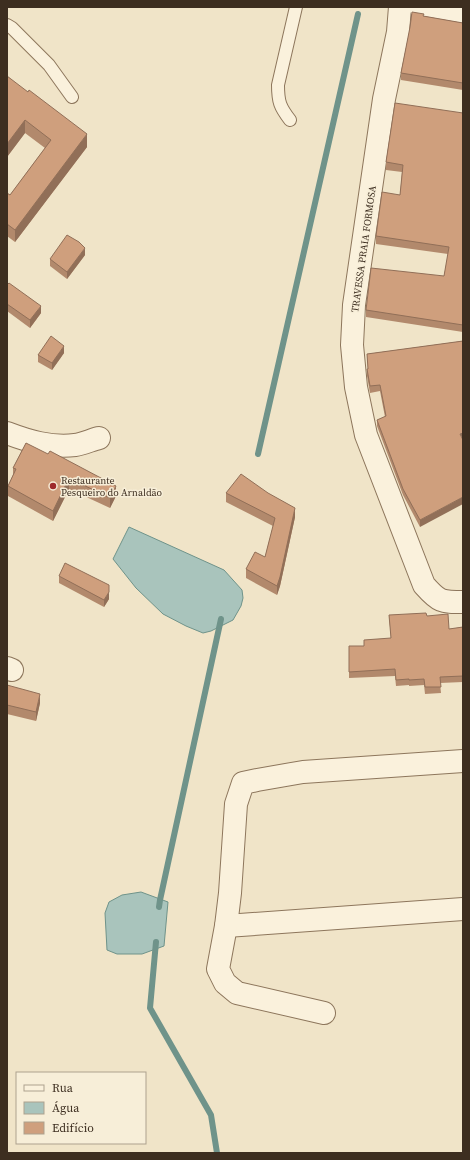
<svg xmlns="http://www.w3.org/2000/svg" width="470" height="1160" viewBox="0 0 470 1160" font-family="'Source Serif 4',serif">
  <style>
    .water { fill: #a9c4bc; stroke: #6f938a }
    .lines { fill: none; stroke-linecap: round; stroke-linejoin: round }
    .stream { stroke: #6f938a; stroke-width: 6 }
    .service-casing { stroke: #8d765c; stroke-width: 14 }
    .minor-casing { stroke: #8d765c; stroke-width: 24 }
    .service { stroke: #faf1dc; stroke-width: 12 }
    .minor { stroke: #faf1dc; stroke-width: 22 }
    .wall { fill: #b2896c }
    .shaded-wall { fill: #916f58 }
    .building { fill: #cf9f7d; stroke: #916f58 }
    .poi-dot { fill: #9e2a2b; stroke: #f7eed8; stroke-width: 1.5 }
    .labels { text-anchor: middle; stroke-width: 3; stroke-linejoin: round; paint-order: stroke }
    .street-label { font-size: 10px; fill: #3d2e20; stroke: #f7eed8 }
    .poi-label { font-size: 10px; fill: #3d2e20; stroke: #f7eed8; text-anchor: start }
  </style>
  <rect width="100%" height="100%" fill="#f0e4c8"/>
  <g class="water">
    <polygon points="129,527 224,570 242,590 243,598 241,606 233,620 211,631 203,633 186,626 163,614 136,588 113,559"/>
    <polygon points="141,892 168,902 164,946 142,954 117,954 107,950 105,913 109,902 122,895"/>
  </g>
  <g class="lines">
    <g class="stream">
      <polyline points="258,454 358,14"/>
      <polyline points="159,907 160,900 221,619"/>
      <polyline points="156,942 150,1008 211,1115 217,1153"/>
    </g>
    <defs>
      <g id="service">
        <polyline points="7,25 12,28 49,65 72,97"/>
        <path d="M290,120C280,107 278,102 278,85L296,7"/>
      </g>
      <g id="minor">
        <path d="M400,7L398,32L384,99L354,305L352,345L356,387L366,435L424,585C439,602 441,602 463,602"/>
        <polyline points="420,7 463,13"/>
        <path d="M7,433C28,441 51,448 75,445C83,444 91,440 99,438"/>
        <polyline points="7,668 12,670"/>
        <polyline points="226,926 463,909"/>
        <polyline points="324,1013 237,993 225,983 218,969 226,926 230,893 236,804 243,783 257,780 303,772 463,761"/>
      </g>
    </defs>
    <use href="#service" class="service-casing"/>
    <use href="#minor" class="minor-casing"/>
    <use href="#service" class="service"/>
    <use href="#minor" class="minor"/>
  </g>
  <g class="wall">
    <polygon points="424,16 463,23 463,90 401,80 401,73"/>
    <polygon points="7,76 87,147 15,242 7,236 7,193 10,195 45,148 25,133 7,157"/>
    <polygon points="463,113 463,332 366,317 366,310 444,276 448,254 376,244 376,236 400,195 402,172 386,170 386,162"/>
    <polygon points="85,255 67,279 50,266 50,259"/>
    <polygon points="7,285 41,313 30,328 7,311"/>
    <polygon points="463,341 420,527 403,495 377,426 377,420 385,417 380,391 370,393 367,376 367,369 368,369 367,354"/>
    <polygon points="64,353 52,370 38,362 38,355"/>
    <polygon points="26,443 116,496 110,508 69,489 53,521 8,496 8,486 13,475 13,468"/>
    <polygon points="226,493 295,517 280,586 277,595 246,578 246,569 265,557 273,526 226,502"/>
    <polygon points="59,576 109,599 104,607 59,583"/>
    <polygon points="389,615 427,616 449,629 463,627 463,682 440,683 441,693 425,694 424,685 409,686 409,685 396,686 395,676 349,678 349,646 364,646 364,640 391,639"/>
    <polygon points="7,685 40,703 36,721 7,714"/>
  </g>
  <g class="shaded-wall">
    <polygon points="25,120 25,133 7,157 7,144"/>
    <polygon points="87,134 87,147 15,242 15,230"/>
    <polygon points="85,248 85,255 67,279 67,272"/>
    <polygon points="41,306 41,313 30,328 30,320"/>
    <polygon points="64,346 64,353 52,370 52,363"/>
    <polygon points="463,433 463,439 460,434"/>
    <polygon points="69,478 69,489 53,521 53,511"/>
    <polygon points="116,486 116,496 110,508 110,498"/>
    <polygon points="463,497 463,504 420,527 420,520"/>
    <polygon points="295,508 295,517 280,586 277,595 277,586"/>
    <polygon points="109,592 109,599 104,607 104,600"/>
    <polygon points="40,694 40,703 36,721 36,712"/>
  </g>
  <g class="building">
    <polygon points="412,12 424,14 423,16 463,23 463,83 401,73 410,27"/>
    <polygon points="7,76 28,92 29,90 87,134 15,230 7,224 7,193 10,195 51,140 25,120 7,144"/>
    <polygon points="395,103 463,113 463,325 366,310 371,268 444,276 449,247 376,236 382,192 400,195 403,165 386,162"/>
    <polygon points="67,235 79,242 85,248 67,272 50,259"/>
    <polygon points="9,283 41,306 30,320 7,304 7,285"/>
    <polygon points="51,336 64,346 52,363 38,355"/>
    <polygon points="463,341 463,433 460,434 463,440 463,497 420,520 403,489 377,420 386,416 380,385 370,386 367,369 368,369 367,354"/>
    <polygon points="26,443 48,454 50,451 116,486 110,498 69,478 53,511 8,486 16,469 13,468"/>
    <polygon points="241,474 268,493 295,508 280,577 277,586 246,569 255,552 265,557 275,518 226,493"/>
    <polygon points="65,563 109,585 109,592 104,600 59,576"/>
    <polygon points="426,613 427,616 448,614 449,629 463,627 463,676 440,677 441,687 425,687 424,679 409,680 409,679 396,680 395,669 349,672 349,646 364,646 364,640 391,638 389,615"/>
    <polygon points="7,685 40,694 36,712 7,705"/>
  </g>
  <circle class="poi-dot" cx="53" cy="486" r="4"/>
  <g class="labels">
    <g class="street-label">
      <text transform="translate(363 249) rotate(-82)" y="4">TRAVESSA PRAIA FORMOSA</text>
    </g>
    <g class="poi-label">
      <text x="61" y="484">Restaurante<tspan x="61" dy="12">Pesqueiro do Arnaldão</tspan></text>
    </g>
  </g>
  <rect width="470" height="1160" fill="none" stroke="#3d2e20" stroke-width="16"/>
  <rect x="16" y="1072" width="130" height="72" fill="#f7eed8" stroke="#ada18e"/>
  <rect x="24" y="1085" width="20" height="6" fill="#faf1dc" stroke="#ada18e"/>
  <text x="52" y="1092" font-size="12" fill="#3d2e20">Rua</text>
  <rect x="24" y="1102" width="20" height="12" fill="#a9c4bc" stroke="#ada18e"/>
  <text x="52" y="1112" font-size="12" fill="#3d2e20">Água</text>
  <rect x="24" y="1122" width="20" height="12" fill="#cf9f7d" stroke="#ada18e"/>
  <text x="52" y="1132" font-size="12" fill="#3d2e20">Edifício</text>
</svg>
